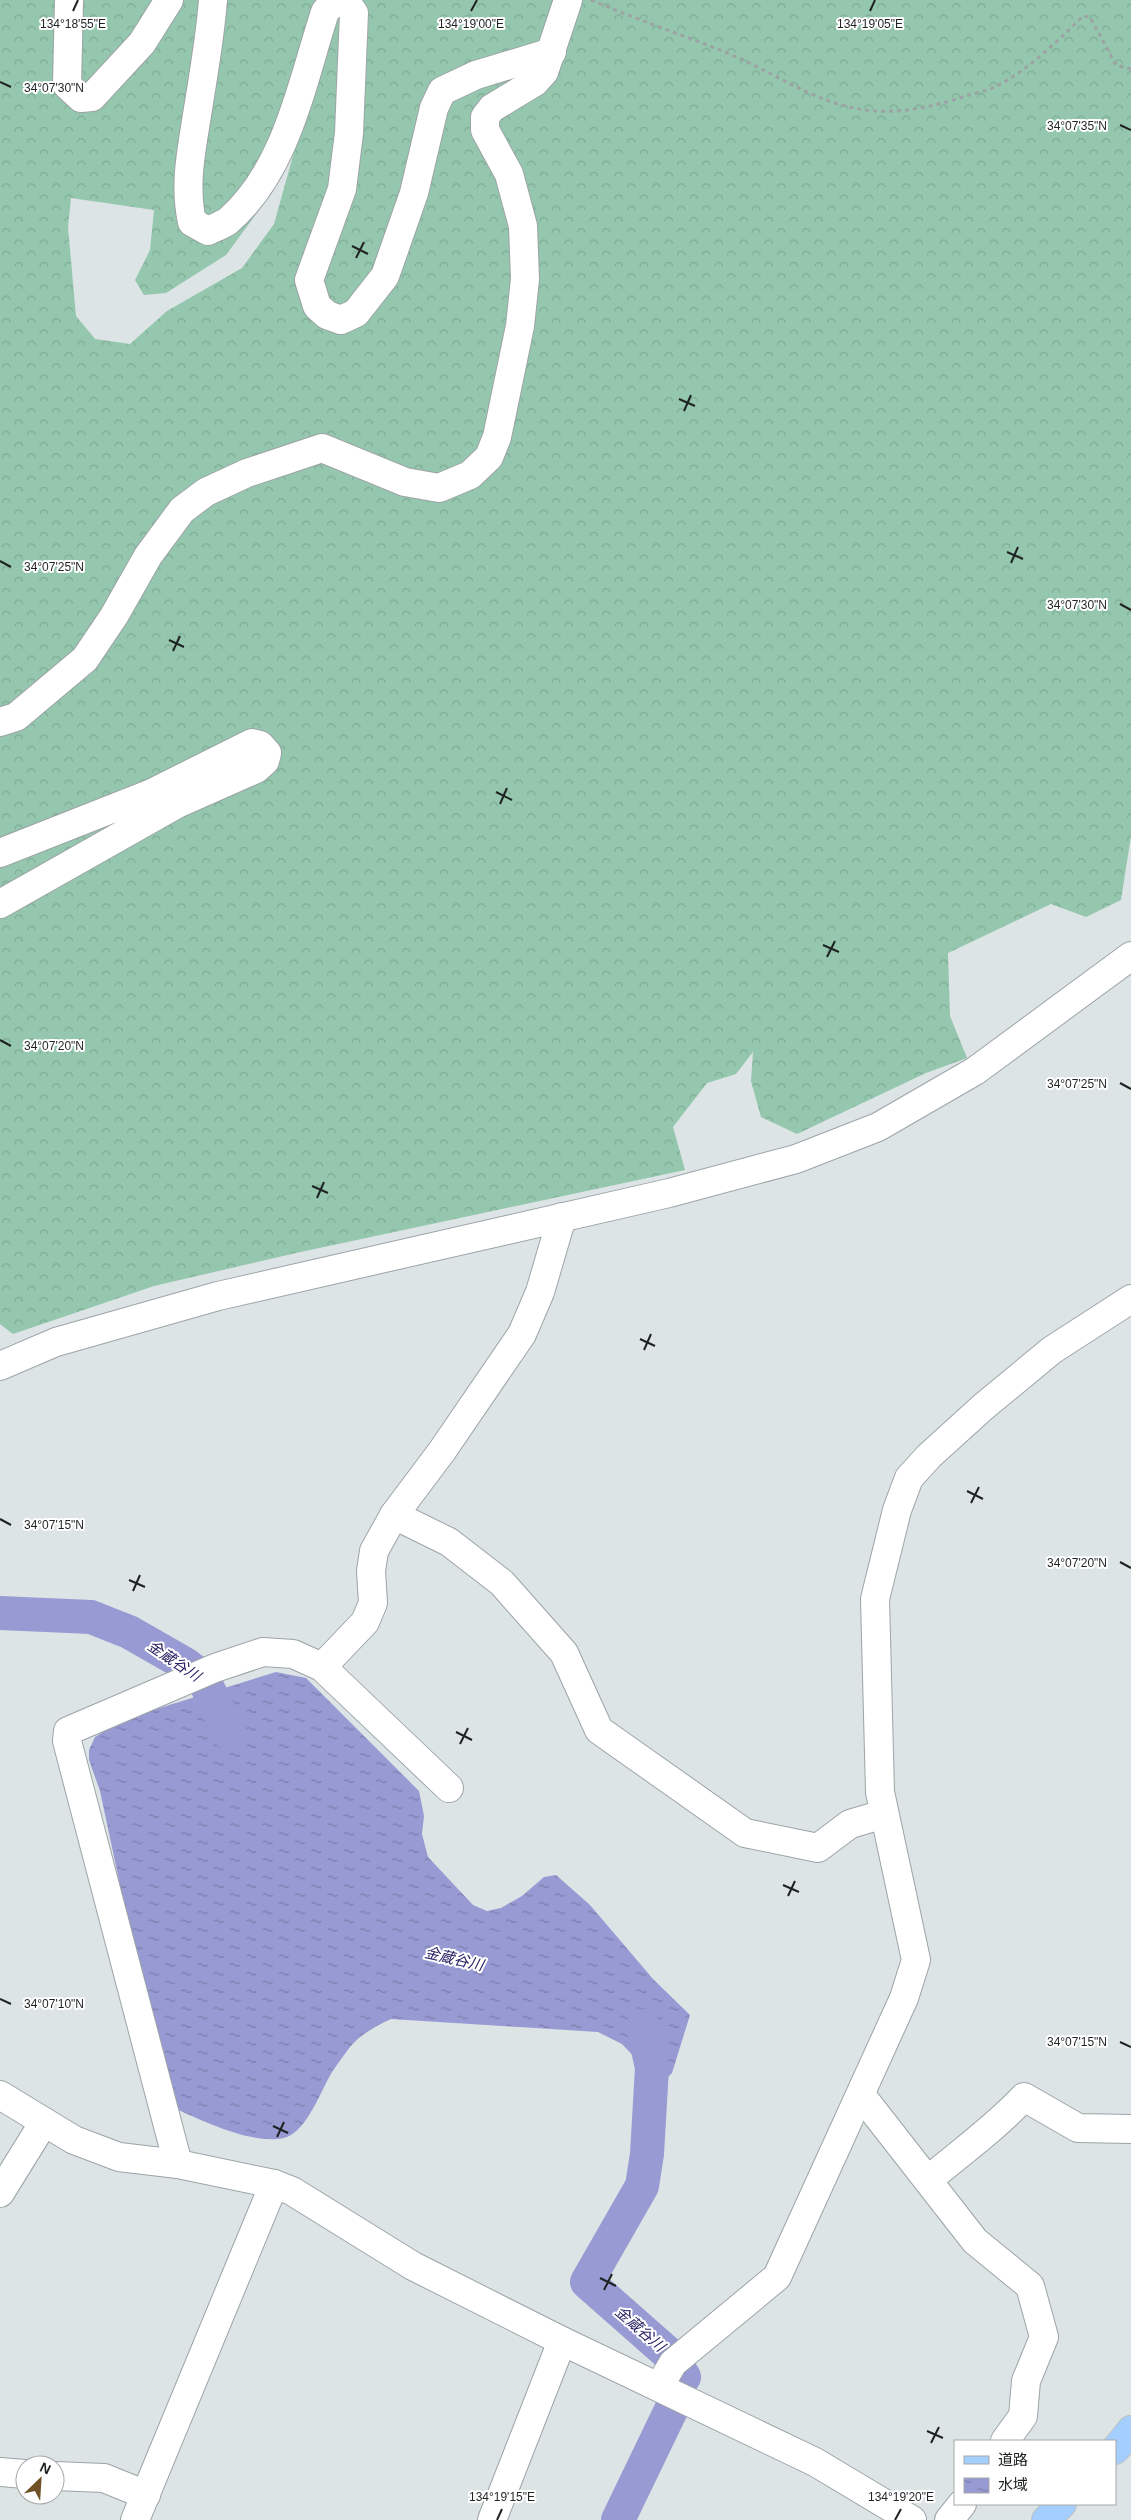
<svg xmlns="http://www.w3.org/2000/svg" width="1131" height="2520" viewBox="0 0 1131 2520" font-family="Helvetica,'Noto Sans JP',sans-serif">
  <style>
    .forest { fill: url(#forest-crowns); fill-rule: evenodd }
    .water { fill: url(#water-ripples) }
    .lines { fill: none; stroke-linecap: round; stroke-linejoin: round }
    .river { stroke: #979ad3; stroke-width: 34 }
    .minor-casing { stroke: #9da4a7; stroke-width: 30 }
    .major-casing { stroke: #c0c1c1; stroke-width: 30 }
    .path { stroke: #9da3a5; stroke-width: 3; stroke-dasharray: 4 4; stroke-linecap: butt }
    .minor { stroke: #fff; stroke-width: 28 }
    .major { stroke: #a3cefd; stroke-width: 28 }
    .ticks { fill: none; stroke: #1f2223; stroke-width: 2 }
    .labels { text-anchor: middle; stroke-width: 4; stroke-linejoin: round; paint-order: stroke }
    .water-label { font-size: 15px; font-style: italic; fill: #272063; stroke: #fff }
    .ticks-label { font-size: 12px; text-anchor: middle; fill: #1f2223; stroke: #fff; stroke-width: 4; stroke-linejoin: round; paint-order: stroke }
  </style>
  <defs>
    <pattern id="forest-crowns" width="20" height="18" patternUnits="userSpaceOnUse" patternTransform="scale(1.25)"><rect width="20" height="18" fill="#94c7ad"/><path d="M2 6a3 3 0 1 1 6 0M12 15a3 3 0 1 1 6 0" fill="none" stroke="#7fab95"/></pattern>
    <pattern id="water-ripples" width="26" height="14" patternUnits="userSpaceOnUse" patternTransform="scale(1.25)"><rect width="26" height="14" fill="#979ad3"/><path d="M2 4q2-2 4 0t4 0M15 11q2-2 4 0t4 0" fill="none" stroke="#7b7dab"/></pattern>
  </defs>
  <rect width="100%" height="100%" fill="#dce4e6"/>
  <path class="forest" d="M0,0H1131V836L1121,900L1086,917L1051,904L948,953L950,1016L967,1058L926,1073L797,1134L761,1117L751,1081L753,1052L736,1074L707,1083L673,1127L685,1170L296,1253L154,1286L13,1334L0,1324ZM288,110L296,145L274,224L242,268L167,311L130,344L95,339L76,316L68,227L71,198L154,210L150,250L135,280L144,295L166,293L226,255L257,213L273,184Z"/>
  <path class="water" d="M276,1672L306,1678L419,1791L424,1816L422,1834L428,1857L473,1905L487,1911L501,1908L522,1896L544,1877L556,1875L590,1905L653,1979L690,2015L672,2073L665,2080L642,2065L622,2044L598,2032L391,2019C376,2026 361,2034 350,2047C344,2055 338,2063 332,2072C321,2090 307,2132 284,2138C252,2145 203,2121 174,2108L162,2082L100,1791L89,1760V1750L95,1737L124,1719Z"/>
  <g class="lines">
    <g class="river">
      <polyline points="0,1613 91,1617 129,1632 185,1664 203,1678 229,1733"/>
      <polyline points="643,2026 652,2068 647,2154 642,2186 587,2282 671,2356 684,2377"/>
      <polyline points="618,2520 672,2408"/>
    </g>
    <defs>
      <g id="minor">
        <polyline points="69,0 67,85 81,98 92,97 142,43 169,0"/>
        <path d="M213,0C210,39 203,77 197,115C191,153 184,185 192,222L208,231C214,228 222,225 228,221C287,170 302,82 325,12L333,2H346L354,13L349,133L342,189L309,280L317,306L327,315L341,320L356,313L385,276L414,193L434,108L442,91L476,75L552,52"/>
        <polyline points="0,722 16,717 85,659 114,616 148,556 182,510 206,492 247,473 322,448 405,482 439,488 470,475 489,457 497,437 520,326 525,279 523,226 509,174 485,130 485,117 492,108 535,82 544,72 568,0"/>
        <polyline points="0,853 152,793 252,743 260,745 267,753 265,761 256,769 177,804 0,904"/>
        <polyline points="0,1366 56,1342 218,1296 669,1193 796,1159 878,1127 975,1071 1131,956"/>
        <polyline points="394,1515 449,1542 502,1583 564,1653 599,1730 745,1833 818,1848 850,1824 884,1814"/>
        <polyline points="322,1667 365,1622 373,1603 371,1571 374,1551 394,1515 442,1451 522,1334 540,1292 562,1217"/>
        <polyline points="0,2095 74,2140 119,2157 178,2164 274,2184 292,2191 413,2266 562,2341 815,2462 912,2520"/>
        <polyline points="861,2095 975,2241 1030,2286 1044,2337 1026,2381 1023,2416 1005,2441"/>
        <polyline points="178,2164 67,1741 68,1731 215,1668 263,1652 293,1654 322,1667 449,1788"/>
        <path d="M928,2180C960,2153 995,2128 1024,2097L1078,2128L1131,2129"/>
        <polyline points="0,2193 44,2122"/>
        <polyline points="659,2387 673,2363 777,2277 904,1998 916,1960 880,1792 875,1599 897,1510 909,1478 929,1456 983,1407 1052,1350 1131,1299"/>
        <polyline points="0,2472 25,2474"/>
        <polyline points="55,2476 104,2478 146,2495"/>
        <polyline points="135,2520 274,2184"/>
        <polyline points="492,2520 562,2341"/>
        <polyline points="949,2520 962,2504"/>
      </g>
      <g id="major">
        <polyline points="1115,2450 1131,2430"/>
        <polyline points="1046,2520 1062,2504"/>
      </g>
    </defs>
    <use href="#minor" class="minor-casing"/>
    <use href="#major" class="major-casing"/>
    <path class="path" d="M591,0C640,21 690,37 739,58C776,75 814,100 854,108C892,116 929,108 966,96C975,93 986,91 995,87C1026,72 1059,40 1083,16L1090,17L1116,65L1131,69"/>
    <use href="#minor" class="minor"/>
    <use href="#major" class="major"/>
  </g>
  <path class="ticks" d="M73,11L78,0M471,11L477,0M870,11L875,0M0,82L11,87M1120,125L1131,130M352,246L368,254M356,258L364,242M679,399L695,406M684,411L691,395M1007,552L1023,559M0,561L11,567M1011,563L1018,547M1120,604L1131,610M169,640L184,647M173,651L180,636M496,792L512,800M500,804L507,788M823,945L839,952M827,957L835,941M0,1040L11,1046M1120,1083L1131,1089M312,1186L328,1193M317,1198L324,1182M640,1339L655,1346M644,1350L651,1334M967,1491L983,1499M971,1503L979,1487M0,1519L11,1525M1120,1562L1131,1568M129,1580L145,1587M133,1591L140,1575M456,1732L472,1740M460,1744L468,1728M783,1885L799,1892M788,1896L795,1881M0,1999L11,2004M1120,2042L1131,2047M273,2126L288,2133M277,2137L284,2122M600,2278L616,2286M604,2290L612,2274M927,2431L943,2438M931,2443L939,2427M497,2520L502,2509M895,2520L901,2509"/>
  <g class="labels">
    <g class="water-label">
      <text transform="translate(174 1661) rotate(34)" y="5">金蔵谷川</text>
      <text transform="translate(454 1959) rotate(13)" y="5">金蔵谷川</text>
      <text transform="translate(640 2329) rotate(41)" y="5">金蔵谷川</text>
    </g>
  </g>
  <g class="ticks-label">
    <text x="73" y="28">134°18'55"E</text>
    <text x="471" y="28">134°19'00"E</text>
    <text x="870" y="28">134°19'05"E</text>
    <text x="54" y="92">34°07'30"N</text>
    <text x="1077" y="130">34°07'35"N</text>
    <text x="54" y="571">34°07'25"N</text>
    <text x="1077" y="609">34°07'30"N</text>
    <text x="54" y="1050">34°07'20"N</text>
    <text x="1077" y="1088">34°07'25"N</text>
    <text x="54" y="1529">34°07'15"N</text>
    <text x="1077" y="1567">34°07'20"N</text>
    <text x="54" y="2008">34°07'10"N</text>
    <text x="1077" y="2046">34°07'15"N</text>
    <text x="502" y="2501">134°19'15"E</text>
    <text x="901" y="2501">134°19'20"E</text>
  </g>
  <rect x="954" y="2440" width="162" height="65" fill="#ffffff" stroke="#a5a7a7"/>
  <rect x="964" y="2456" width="25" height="8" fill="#a3cefd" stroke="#a5a7a7"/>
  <text x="998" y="2465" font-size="15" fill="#1f2223">道路</text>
  <rect x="964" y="2478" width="25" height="15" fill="url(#water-ripples)" stroke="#a5a7a7"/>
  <text x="998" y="2490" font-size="15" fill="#1f2223">水域</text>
  <g transform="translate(40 2480) rotate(25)"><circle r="24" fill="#ffffff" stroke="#a5a7a7"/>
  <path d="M0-4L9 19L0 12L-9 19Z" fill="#705126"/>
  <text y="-8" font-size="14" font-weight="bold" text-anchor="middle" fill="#1f2223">N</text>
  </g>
</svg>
